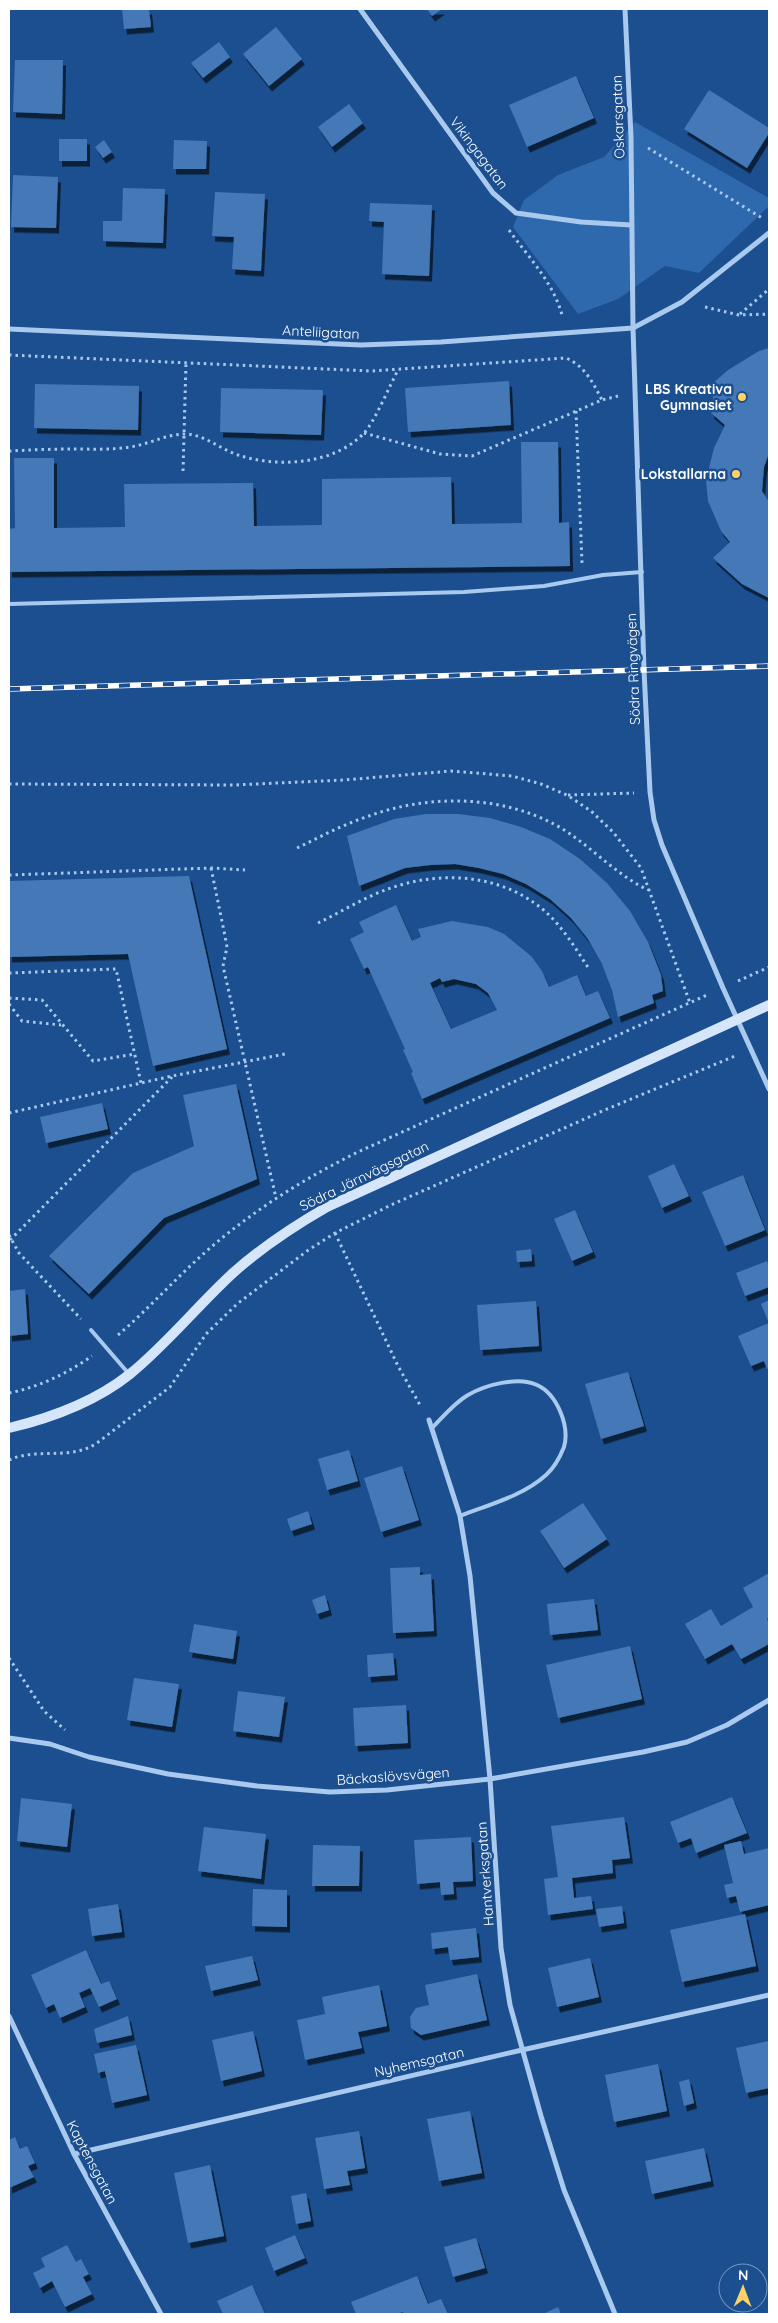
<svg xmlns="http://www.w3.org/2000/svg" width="778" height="2323" viewBox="0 0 778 2323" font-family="Quicksand,sans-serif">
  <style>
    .green { fill: #2e69ad }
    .building { fill: #4478b7; fill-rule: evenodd; filter: url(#shadow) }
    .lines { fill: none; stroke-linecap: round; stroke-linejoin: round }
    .path { stroke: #a9c9ee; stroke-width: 3; stroke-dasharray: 2.5 4; stroke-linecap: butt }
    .lane { stroke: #a9c9ee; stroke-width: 4 }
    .street { stroke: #a9c9ee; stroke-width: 5 }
    .secondary { stroke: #d6e6fa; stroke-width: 10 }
    .rail-casing { stroke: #fff; stroke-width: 5.5 }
    .rail { stroke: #1b4f8f; stroke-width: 4; stroke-dasharray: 11; stroke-linecap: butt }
    .poi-dot { fill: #ffd166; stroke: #1b4f8f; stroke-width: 2 }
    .labels { text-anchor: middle; stroke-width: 5; stroke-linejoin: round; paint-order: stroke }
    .street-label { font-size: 14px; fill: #fff; stroke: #1b4f8f }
    .poi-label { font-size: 14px; font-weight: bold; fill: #fff; stroke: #1b4f8f; text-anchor: end }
  </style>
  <defs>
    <filter id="shadow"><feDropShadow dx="3" dy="5.5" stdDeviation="0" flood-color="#0009"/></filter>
  </defs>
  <rect width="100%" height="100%" fill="#1b4f8f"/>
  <polygon class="green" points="635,122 769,198 769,206 699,273 665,266 618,299 578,314 513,227 524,200 558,175 604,157"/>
  <g class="building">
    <polygon points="122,9 149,9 151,27 124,29"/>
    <polygon points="427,9 442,9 432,16"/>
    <polygon points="276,27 302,59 269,86 243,54"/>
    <polygon points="219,42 230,57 203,78 191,63"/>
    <polygon points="15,60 63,60 62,114 13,112"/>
    <polygon points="576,76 594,118 527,147 509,105"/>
    <polygon points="709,90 769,128 769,133 747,168 684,129"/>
    <polygon points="349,104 363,123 332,147 318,127"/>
    <rect x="59" y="139" width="28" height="22"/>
    <polygon points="104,140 112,152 103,158 95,147"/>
    <polygon points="174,140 207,141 206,169 173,169"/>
    <polygon points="13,175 58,177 56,228 11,227"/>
    <polygon points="123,188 165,189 163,243 103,241 103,221 122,221"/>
    <polygon points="215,192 265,194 261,271 232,269 234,237 212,236"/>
    <polygon points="370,203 432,205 429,276 382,274 384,222 369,221"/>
    <polygon points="769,348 769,453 764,467 762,491 769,502 769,598 742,584 713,558 730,542 721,531 708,501 706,480 714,448 725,425 711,413 713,400 712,384 728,370 759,351"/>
    <polygon points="509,381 511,425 408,432 405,388"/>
    <polygon points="35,384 139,386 138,430 34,428"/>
    <polygon points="221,388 323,390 321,435 220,432"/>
    <polygon points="521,442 558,442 559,523 569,522 570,566 9,572 9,529 15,528 14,458 54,458 54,528 125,527 124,484 253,483 254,526 322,525 322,479 451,477 452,524 522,523"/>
    <polygon points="426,814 458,814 490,818 521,827 550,839 580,859 607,883 630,911 648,942 661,975 663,991 652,995 654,1003 618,1017 612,990 602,964 588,939 571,918 550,899 526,884 503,874 479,868 455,864 430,865 405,868 359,886 347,836 394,819"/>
    <polygon points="189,876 227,1049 153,1066 128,954 9,957 9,881"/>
    <path d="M396,905L412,941L421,937L418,929L452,921L488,927L504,934L531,956L542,971L549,987L577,975L586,996L598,991L610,1018L422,1099L411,1073L413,1072L403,1050L405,1049L368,967L364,969L350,939L364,932L359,922ZM440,978L442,982L454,979L476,984L488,993L497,1010L451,1029L430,983Z"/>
    <polygon points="236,1084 257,1179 164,1218 89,1294 49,1256 133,1173 194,1146 183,1095"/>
    <polygon points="102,1103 108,1129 46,1143 40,1117"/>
    <polygon points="674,1164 689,1196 662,1208 648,1176"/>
    <polygon points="743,1175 765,1230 725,1246 702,1192"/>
    <polygon points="575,1210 593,1252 572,1261 554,1219"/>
    <polygon points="531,1249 532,1261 517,1262 516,1251"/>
    <polygon points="767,1261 769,1267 769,1287 745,1296 736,1273"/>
    <polygon points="25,1289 28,1334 9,1336 9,1291"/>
    <polygon points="769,1300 769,1368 767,1369 764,1361 751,1366 738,1336 769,1323 761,1304"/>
    <polygon points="536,1301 539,1346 480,1350 477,1305"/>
    <polygon points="628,1372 644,1426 601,1439 585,1384"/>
    <polygon points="349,1450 358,1481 327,1490 318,1459"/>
    <polygon points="402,1466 419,1520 381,1532 364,1478"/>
    <polygon points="583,1503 607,1539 564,1568 540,1531"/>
    <polygon points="308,1511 312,1524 291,1531 287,1519"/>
    <polygon points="420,1567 420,1575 431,1574 434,1631 393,1633 390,1568"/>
    <polygon points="769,1573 769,1617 767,1619 769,1623 769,1644 741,1659 732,1644 705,1659 685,1624 711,1609 721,1626 753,1607 743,1588"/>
    <polygon points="325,1595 329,1610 317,1614 312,1600"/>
    <polygon points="594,1599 598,1630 550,1635 547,1604"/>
    <polygon points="194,1624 237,1631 233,1659 189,1652"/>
    <polygon points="630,1646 642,1699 558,1718 546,1665"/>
    <polygon points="393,1653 395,1675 368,1677 367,1655"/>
    <polygon points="134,1678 179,1684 172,1727 127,1720"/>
    <polygon points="238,1691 285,1697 279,1737 233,1731"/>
    <polygon points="406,1705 408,1743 355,1746 353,1708"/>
    <polygon points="732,1797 747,1833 696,1853 691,1838 678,1843 670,1822"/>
    <polygon points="21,1798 72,1804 67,1847 17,1841"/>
    <polygon points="624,1817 630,1858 612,1860 613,1873 572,1878 574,1898 591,1896 593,1909 548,1915 544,1879 558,1877 551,1826"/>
    <polygon points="204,1827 266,1834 261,1879 198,1871"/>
    <polygon points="471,1837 473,1881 453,1882 454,1894 441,1895 440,1882 417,1884 414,1840"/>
    <polygon points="741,1841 744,1854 769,1848 769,1905 740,1912 736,1896 727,1898 724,1885 733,1883 724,1845"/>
    <polygon points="313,1845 360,1846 359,1886 312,1886"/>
    <polygon points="253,1889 287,1890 287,1927 252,1926"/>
    <polygon points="118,1904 122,1932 92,1936 88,1909"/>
    <polygon points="622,1906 624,1923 599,1927 596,1909"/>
    <polygon points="745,1914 756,1966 682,1982 670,1930"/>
    <polygon points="476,1928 479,1957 450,1960 448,1947 432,1949 431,1933"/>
    <polygon points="86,1950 101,1984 109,1981 117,1999 99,2007 90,1988 79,1993 85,2007 60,2018 54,2004 46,2008 31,1975"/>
    <polygon points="252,1956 258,1980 211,1991 205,1966"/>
    <polygon points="590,1958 599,1997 557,2007 548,1968"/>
    <polygon points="477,1974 487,2020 421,2035 411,2028 410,2017 416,2008 429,2005 425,1985"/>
    <polygon points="379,1985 387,2026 358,2032 362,2048 305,2060 297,2020 325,2014 322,1997"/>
    <polygon points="128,2016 132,2035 97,2043 94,2029"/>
    <polygon points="253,2031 262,2071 221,2081 212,2040"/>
    <polygon points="769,2041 769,2088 746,2093 736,2048"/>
    <polygon points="136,2045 147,2095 112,2103 105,2071 98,2073 94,2054"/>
    <polygon points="658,2064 667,2111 614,2122 605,2075"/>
    <polygon points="689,2079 694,2103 684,2106 679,2082"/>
    <polygon points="470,2111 482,2173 439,2181 427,2119"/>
    <polygon points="359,2131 365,2168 347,2171 350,2185 324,2189 315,2138"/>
    <polygon points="15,2137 20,2149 27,2146 35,2163 28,2166 34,2177 9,2188 9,2140"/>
    <polygon points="704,2148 711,2181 652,2194 645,2161"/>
    <polygon points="210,2165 224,2236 188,2243 174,2173"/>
    <polygon points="306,2193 311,2221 296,2224 291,2196"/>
    <polygon points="295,2235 305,2258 274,2271 265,2248"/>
    <polygon points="476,2238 485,2268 453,2277 444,2247"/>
    <polygon points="67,2245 76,2262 81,2259 89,2274 83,2277 92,2294 65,2307 52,2281 40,2288 33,2273 45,2267 41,2258"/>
    <polygon points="417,2276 428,2304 441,2299 448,2314 404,2314 403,2312 396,2314 356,2314 351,2302"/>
    <polygon points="252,2285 265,2314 223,2314 217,2301"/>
    <polygon points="558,2307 561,2314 543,2314"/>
  </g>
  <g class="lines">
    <g class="path">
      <polyline points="648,148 762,218"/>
      <path d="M509,230C529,258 553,282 562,315"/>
      <polyline points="705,307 739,315 769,314"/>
      <polyline points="740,314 769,289"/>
      <path d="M9,355L371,371L566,358C585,366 593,383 602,400"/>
      <polyline points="576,411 582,563"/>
      <polyline points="364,433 440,454 472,456 602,400 618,396"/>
      <path d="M9,451C30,450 52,449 73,449C92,449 112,450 130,447C150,444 166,434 186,434C205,435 220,449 238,455C277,468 334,465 364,433C374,423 390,385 398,370"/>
      <polyline points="183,471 186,363"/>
      <polyline points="9,784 234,785 344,780 451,771 512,776 541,784 567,795 591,811 613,832 641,868 690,1003"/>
      <polyline points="568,795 634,793"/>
      <path d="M297,848C320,837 342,825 366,817C428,794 503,794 561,828C592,847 615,874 648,890"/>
      <polyline points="211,868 225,936 227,947 223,966 276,1198"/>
      <polyline points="9,875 211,868 245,870"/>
      <path d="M318,923C343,911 368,895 394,887C448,869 512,876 553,919C567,934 578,952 589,969"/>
      <polyline points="9,973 116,969 141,1083"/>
      <polyline points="738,981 769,967"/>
      <polyline points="9,998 42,1000 93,1061 135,1054"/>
      <polyline points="9,1004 22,1021 61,1025"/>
      <polyline points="9,1113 172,1076 285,1054"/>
      <polyline points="335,1233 398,1366 420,1405"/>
      <polyline points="9,1235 19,1253 81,1319"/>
      <polyline points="10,1240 172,1077"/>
      <path d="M118,1335C152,1306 181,1272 216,1243C260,1206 309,1176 360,1151L707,995"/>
      <path d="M9,1393C39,1387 66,1374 92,1356"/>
      <path d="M9,1460C37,1447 71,1461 97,1443L170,1387L206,1334L237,1304L307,1251L335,1233L391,1205L607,1109L735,1056"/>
      <polyline points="9,1658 44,1711 65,1730"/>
    </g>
    <g class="lane">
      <polyline points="9,604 464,592 544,586 603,575 642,572"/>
      <polyline points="91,1330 129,1374"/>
      <path d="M432,1428C443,1417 454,1403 468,1395C485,1385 518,1376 537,1385C557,1394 570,1426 564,1447C560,1457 554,1468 546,1475C523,1496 488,1505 460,1516"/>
    </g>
    <g class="street">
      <polyline points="360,9 493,193 516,213 581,222 631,225"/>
      <polyline points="625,9 631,137 633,328 644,670 650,792 654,820 662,845 723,988 769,1089"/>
      <polyline points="9,329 361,345 441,342 633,328 682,302 769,233"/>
      <polyline points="429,1420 460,1516 470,1576 490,1779 501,1948 510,2005 541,2116 564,2190 615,2314"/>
      <polyline points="9,1738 50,1744 89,1757 168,1774 257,1786 330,1792 387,1790 490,1779 643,1752 687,1742 727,1725 769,1700"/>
      <polyline points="9,2016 74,2154 161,2314"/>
      <polyline points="74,2154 522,2050 769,1995"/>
    </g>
    <path class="secondary" d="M9,1428C51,1418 95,1402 130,1374C167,1344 198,1305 233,1273C262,1247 294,1226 327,1207L769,1005"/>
    <defs>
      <polyline id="rail" points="9,689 769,666"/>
    </defs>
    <use href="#rail" class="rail-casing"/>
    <use href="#rail" class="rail"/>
  </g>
  <g class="poi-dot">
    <circle cx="742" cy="397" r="5"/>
    <circle cx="736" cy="474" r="5"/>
  </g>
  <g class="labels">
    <g class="street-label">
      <text transform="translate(618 117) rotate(-92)" y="5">Oskarsgatan</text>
      <text transform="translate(479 153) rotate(53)" y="5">Vikingagatan</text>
      <text transform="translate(321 332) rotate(3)" y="5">Anteliigatan</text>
      <text transform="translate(633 669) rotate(-92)" y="5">Södra Ringvägen</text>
      <text transform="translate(364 1176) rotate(-26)" y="5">Södra Järnvägsgatan</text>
      <text transform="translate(393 1776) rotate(-4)" y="5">Bäckaslövsvägen</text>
      <text transform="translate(485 1874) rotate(-94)" y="5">Hantverksgatan</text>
      <text transform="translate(419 2062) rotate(-13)" y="5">Nyhemsgatan</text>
      <text transform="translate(92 2162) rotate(62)" y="5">Kaptensgatan</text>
    </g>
    <g class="poi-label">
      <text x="732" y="394">LBS Kreativa<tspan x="732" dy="16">Gymnasiet</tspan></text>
      <text x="726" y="479">Lokstallarna</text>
    </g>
  </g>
  <rect width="778" height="2323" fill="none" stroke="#ffffff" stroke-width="20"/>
  <g transform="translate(743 2288) rotate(1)"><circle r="24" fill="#1b4f8f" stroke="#7695bc"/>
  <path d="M0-4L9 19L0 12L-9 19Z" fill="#ffd166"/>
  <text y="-8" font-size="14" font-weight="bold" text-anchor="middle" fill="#ffffff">N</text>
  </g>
</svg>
